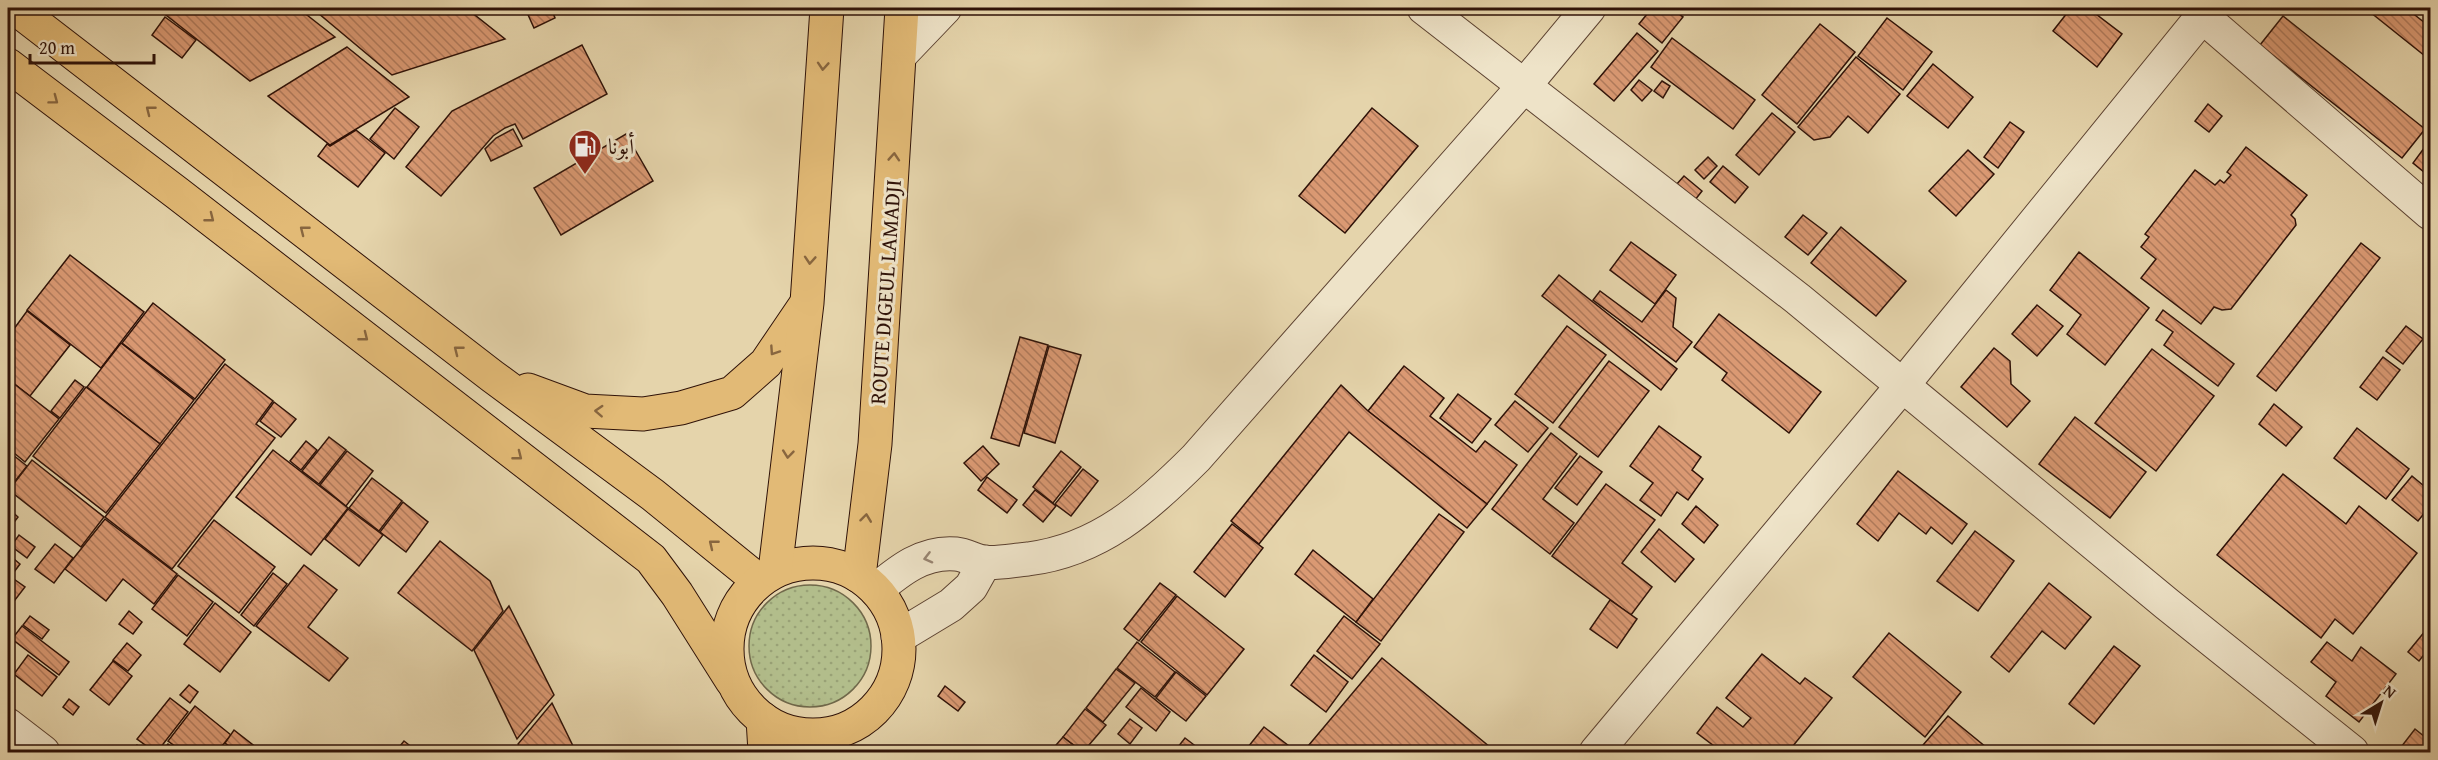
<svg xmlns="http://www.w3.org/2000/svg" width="2438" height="760" viewBox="0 0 2438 760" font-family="'Gentium Book Plus',Amiri,serif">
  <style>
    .grass { fill: url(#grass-dots); stroke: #70684a; stroke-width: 1.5 }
    .building { fill: url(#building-back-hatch); stroke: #2f1208; stroke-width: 1.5 }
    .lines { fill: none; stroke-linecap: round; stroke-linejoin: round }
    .minor-casing { stroke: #5c4231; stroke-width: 35 }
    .major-casing { stroke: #2f1208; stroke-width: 35 }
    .minor { stroke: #eee3c8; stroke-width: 33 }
    .major { stroke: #e2ba76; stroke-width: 33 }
    .oneway { stroke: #88663f }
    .oneway2 { stroke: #988572 }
    .labels { text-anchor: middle; stroke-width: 6; stroke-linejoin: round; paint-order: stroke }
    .poi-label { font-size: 22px; fill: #2f1208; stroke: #eee3c8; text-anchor: start }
    .street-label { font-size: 22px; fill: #2f1208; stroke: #eee3c8 }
  </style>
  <defs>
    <pattern id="grass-dots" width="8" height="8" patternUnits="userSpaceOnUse" patternTransform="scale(1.5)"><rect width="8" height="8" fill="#b2bd8b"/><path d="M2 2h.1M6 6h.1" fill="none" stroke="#99a176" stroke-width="1.8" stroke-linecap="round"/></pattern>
    <pattern id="building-back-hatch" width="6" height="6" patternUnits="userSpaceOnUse" patternTransform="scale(1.5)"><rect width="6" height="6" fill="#da9973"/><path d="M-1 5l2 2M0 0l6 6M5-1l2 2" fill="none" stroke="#b17b5c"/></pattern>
  </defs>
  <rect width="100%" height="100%" fill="#e5d4ab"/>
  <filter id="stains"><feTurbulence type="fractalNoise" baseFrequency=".00333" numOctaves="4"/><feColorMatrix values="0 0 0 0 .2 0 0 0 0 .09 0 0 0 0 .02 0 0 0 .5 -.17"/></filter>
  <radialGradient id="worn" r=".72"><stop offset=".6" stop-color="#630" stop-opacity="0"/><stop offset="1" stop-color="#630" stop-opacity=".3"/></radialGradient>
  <circle class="grass" cx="810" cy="646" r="61"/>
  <g class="building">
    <polygon points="157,8 298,8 335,37 250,81"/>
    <polygon points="312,8 466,8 505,39 392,75"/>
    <polygon points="525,8 551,8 555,18 534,28"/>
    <polygon points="1652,8 1671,8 1683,17 1662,43 1639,24"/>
    <polygon points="2071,8 2088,8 2122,34 2097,67 2053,31"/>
    <polygon points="2365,8 2406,8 2430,27 2430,60"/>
    <polygon points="2283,16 2425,129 2402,158 2260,45"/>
    <polygon points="165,17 196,40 182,58 152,35"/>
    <polygon points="1887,18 1932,52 1903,90 1858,56"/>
    <polygon points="1820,24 1855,52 1797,124 1762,95"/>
    <polygon points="1637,33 1658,51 1614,101 1594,84"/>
    <polygon points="1672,38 1755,100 1733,129 1651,67"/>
    <polygon points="582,45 607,94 523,139 515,124 505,128 493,136 441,196 406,167 452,111"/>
    <polygon points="347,47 409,97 330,145 268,96"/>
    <polygon points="1856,57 1900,94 1868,133 1848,116 1830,137 1814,140 1798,127"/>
    <polygon points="1933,64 1973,97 1948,128 1907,96"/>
    <polygon points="1639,80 1652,90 1642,101 1631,90"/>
    <polygon points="1662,81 1670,86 1663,98 1654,91"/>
    <polygon points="2208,104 2222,116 2209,132 2195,121"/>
    <polygon points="395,108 419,127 394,159 370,139"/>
    <polygon points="1372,108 1418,146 1345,233 1299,196"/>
    <polygon points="1772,113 1795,132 1759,175 1736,155"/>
    <polygon points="2010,122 2024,132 1998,168 1984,157"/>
    <polygon points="513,129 522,146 491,161 485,149 496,138"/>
    <polygon points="356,130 385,153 358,187 318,156 327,144 330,146"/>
    <polygon points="626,134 653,181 561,235 534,188"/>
    <polygon points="2430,140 2430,177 2413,163"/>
    <polygon points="2246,147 2307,195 2291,215 2295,219 2296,225 2231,309 2222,310 2214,307 2201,324 2141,278 2156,259 2141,247 2149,237 2145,234 2195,170 2215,185 2220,180 2224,183 2231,175 2227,172"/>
    <polygon points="1968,150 1994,174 1956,216 1929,191"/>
    <polygon points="1708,157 1717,166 1704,179 1695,170"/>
    <polygon points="1723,166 1748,187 1735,203 1710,182"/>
    <polygon points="1684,176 1702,191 1695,200 1676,185"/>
    <polygon points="1803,215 1827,233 1808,255 1785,237"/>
    <polygon points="1841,227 1906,281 1876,316 1811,263"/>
    <polygon points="1631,242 1676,275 1655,304 1610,270"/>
    <polygon points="2361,243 2380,258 2276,391 2257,376"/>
    <polygon points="2079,252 2149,308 2105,365 2067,334 2081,315 2050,290"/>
    <polygon points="70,255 144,312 101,368 27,310"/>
    <polygon points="1559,275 1677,369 1661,390 1542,296"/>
    <polygon points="1666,290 1676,298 1673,327 1692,342 1676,362 1593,300 1600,291 1642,322"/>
    <polygon points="153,303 225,360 195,399 122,343"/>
    <polygon points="2037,305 2063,326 2037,356 2012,334"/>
    <polygon points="2163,310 2234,364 2218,386 2164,345 2173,332 2156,320"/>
    <polygon points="27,311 70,345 30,396 8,379 8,337"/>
    <polygon points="1719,314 1821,392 1789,433 1722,380 1727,373 1694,347"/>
    <polygon points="1567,326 1606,355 1553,423 1515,394"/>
    <polygon points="2406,326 2423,339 2403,364 2386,351"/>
    <polygon points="1020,337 1048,345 1019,446 991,438"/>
    <polygon points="121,343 194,400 160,444 87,387"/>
    <polygon points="1049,346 1081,355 1055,443 1024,433"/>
    <polygon points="1994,348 2010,361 2011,384 2030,401 2007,427 1961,387"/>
    <polygon points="2152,349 2214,396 2156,471 2095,423"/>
    <polygon points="2383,357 2400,370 2377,400 2360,387"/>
    <polygon points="1609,361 1649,391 1598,457 1559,427"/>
    <polygon points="225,364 273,401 256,424 275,438 172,569 105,517"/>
    <polygon points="1404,366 1444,398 1430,416 1476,452 1485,441 1517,465 1487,504 1368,411"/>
    <polygon points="8,379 59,419 25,462 8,448"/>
    <polygon points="75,380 84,387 60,418 51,411"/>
    <polygon points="1341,385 1368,411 1487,504 1467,528 1349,432 1259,544 1231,521"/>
    <polygon points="86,387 160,444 106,513 33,456"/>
    <polygon points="1458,394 1491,419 1472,443 1440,418"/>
    <polygon points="1515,401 1548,428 1528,452 1495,425"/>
    <polygon points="274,402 296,419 281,437 260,421"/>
    <polygon points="2274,404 2302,427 2286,446 2259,424"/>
    <polygon points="2075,417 2146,472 2110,518 2039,464"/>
    <polygon points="1659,426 1701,457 1692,470 1703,479 1688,500 1677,492 1661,516 1640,500 1653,483 1630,466"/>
    <polygon points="2357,428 2409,469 2386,499 2334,458"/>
    <polygon points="1551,433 1577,454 1543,499 1574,523 1550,554 1492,509"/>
    <polygon points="329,437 346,450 319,484 302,471"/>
    <polygon points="306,441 317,450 301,470 290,461"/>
    <polygon points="983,446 999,464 981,481 964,463"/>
    <polygon points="273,450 348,508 311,555 236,497"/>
    <polygon points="8,451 27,466 8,490"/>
    <polygon points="347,451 373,471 346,506 320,485"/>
    <polygon points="1061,451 1081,467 1053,503 1033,487"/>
    <polygon points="1580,456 1602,472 1577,505 1555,488"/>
    <polygon points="32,460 104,517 81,547 9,490"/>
    <polygon points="1083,469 1098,481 1071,516 1055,504"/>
    <polygon points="1898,471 1967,524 1952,544 1931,527 1926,534 1899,513 1878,541 1857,524"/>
    <polygon points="2283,474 2346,524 2359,506 2417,553 2353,634 2335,619 2321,638 2217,555"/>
    <polygon points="2412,476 2430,491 2430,506 2418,521 2392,500"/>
    <polygon points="987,477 1017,500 1007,513 978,490"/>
    <polygon points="372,478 402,501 379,531 349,508"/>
    <polygon points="1606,484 1655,520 1622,563 1652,587 1631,615 1552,556"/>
    <polygon points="1035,490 1056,506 1043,522 1023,505"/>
    <polygon points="403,502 428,522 406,552 380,532"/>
    <polygon points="1696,506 1718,525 1704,543 1682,524"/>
    <polygon points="8,508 18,517 8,530"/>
    <polygon points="348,509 383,535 359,566 325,539"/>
    <polygon points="1439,514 1464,532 1381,641 1356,622"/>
    <polygon points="105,519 177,574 154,604 123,579 106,601 65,569"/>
    <polygon points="214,520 275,567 239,613 178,566"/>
    <polygon points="1232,524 1263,548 1225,597 1194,572"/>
    <polygon points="1659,529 1694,559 1675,582 1641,552"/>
    <polygon points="1975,531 2014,561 1978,611 1937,581"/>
    <polygon points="19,535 35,547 27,558 11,546"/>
    <polygon points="440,541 490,581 503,611 472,651 398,593"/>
    <polygon points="55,544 73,558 54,583 35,569"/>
    <polygon points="1313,550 1373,599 1356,622 1295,574"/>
    <polygon points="8,554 20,564 8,580"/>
    <polygon points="304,565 337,590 308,627 348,658 329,681 256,626"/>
    <polygon points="273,573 287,584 254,626 241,615"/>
    <polygon points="178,575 213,602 187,636 152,609"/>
    <polygon points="11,577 25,587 8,609 8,581"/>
    <polygon points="1160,583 1176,595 1139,641 1124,629"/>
    <polygon points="2049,583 2091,617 2065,649 2042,631 2009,672 1991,657"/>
    <polygon points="1177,596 1244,649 1207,695 1141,642"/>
    <polygon points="1610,600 1637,619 1617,648 1590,629"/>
    <polygon points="215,603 251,632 220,672 184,644"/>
    <polygon points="509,606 554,695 517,739 474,650"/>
    <polygon points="129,611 142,622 133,634 119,624"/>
    <polygon points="30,616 49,630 42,639 23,625"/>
    <polygon points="1344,616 1380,644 1352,679 1317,651"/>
    <polygon points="2430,625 2430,647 2419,661 2408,652"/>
    <polygon points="22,626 69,662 59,675 12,639"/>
    <polygon points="1889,633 1961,692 1925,737 1853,677"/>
    <polygon points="1137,642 1175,672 1155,697 1117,668"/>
    <polygon points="2327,642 2352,661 2361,647 2396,674 2359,722 2326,696 2336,682 2311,662"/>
    <polygon points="127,643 141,655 128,671 113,660"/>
    <polygon points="2114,646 2140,666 2094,724 2069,704"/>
    <polygon points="1762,654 1800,684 1805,678 1832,698 1788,752 1722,752 1697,733 1717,707 1743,727 1751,718 1726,698"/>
    <polygon points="28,655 57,677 42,696 14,674"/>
    <polygon points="1314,655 1348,682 1326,712 1291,685"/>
    <polygon points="1382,658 1496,752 1303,752"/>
    <polygon points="113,661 132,676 109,705 90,690"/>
    <polygon points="1116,669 1135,683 1103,722 1086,708"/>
    <polygon points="1176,672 1206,696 1186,721 1156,698"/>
    <polygon points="189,685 198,692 190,703 180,695"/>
    <polygon points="945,686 965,702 958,711 938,696"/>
    <polygon points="1141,688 1170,712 1156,731 1126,707"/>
    <polygon points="170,698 188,712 157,752 155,752 137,739"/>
    <polygon points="69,699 79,707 73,715 63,707"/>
    <polygon points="552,703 576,752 522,752 518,744"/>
    <polygon points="195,706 231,735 217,752 183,752 168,741"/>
    <polygon points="1085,709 1106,725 1083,752 1063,737"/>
    <polygon points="1948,716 1992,752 1917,752"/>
    <polygon points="1130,719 1142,728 1130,744 1118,734"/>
    <polygon points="1264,727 1293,749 1290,752 1244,752"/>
    <polygon points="2415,729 2430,741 2430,752 2400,752 2398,751"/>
    <polygon points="234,730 257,748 254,752 237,752 225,743"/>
    <polygon points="1063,737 1082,752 1050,752"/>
    <polygon points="1185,738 1202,751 1201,752 1174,752"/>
    <polygon points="404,741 418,752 395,752"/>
    <polygon points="168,744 179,752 161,752"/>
    <polygon points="137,745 147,752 132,751"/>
  </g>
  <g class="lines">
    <defs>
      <g id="minor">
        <polyline points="1424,8 1798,299 2167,604 2352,752"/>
        <polyline points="2202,16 2430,213"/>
        <polyline points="901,54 945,8"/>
        <path d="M876,590C899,571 923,551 956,554C965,555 974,560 982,562C996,564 1014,560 1028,559C1100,550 1147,507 1196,458L1524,86L1589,8"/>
        <polyline points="898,637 951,605 971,587 985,562"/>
        <polyline points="8,725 43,752"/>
        <polyline points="1596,752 1902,386 2209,8"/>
      </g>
      <g id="major">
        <polyline points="15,8 492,376 653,495 759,581"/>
        <polyline points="8,65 177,193 651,559 677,594 732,681"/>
        <polyline points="528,390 585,411 643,414 681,408 732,393 766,363 804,307"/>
        <circle cx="813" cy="649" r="86"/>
        <polyline points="775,571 807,303 827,8"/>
        <polyline points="859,576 875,444 902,8"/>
        <polyline points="763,719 765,752"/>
      </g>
    </defs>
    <use href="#minor" class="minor-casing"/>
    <use href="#major" class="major-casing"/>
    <use href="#minor" class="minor"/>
    <use href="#major" class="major"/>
  </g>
  <defs><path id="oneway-chevron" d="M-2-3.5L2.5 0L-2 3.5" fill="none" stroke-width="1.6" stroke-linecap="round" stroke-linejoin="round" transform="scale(1.5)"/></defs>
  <g class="oneway">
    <use href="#oneway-chevron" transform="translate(823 66) rotate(94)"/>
    <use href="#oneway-chevron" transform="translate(54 100) rotate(37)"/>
    <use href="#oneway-chevron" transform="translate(150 110) rotate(-142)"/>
    <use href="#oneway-chevron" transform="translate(894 157) rotate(-86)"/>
    <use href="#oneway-chevron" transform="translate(210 218) rotate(38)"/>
    <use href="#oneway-chevron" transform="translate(304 230) rotate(-142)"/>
    <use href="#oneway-chevron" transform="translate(810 260) rotate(94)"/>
    <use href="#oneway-chevron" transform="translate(364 337) rotate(38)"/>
    <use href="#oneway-chevron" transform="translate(458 350) rotate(-142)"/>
    <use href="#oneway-chevron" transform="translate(774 351) rotate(124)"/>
    <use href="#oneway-chevron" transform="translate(599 411) rotate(-177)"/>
    <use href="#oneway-chevron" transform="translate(788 454) rotate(96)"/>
    <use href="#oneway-chevron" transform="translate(518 456) rotate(38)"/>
    <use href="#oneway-chevron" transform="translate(866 518) rotate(-83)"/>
    <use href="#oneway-chevron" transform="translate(713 544) rotate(-141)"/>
  </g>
  <use class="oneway2" href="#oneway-chevron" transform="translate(928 558) rotate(166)"/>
  <defs>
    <symbol id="fuel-pin" viewBox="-11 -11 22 30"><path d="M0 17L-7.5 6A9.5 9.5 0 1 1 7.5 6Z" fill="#8f2418" stroke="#eee3c8"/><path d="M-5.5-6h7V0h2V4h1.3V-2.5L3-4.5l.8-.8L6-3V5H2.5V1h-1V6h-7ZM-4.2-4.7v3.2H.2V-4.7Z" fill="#fff"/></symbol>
  </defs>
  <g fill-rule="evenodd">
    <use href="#fuel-pin" x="566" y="127" width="38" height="52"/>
  </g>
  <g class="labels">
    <g class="poi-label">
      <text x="608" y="154">أبونا</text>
    </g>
    <g class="street-label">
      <text transform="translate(885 292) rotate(-86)" y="8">ROUTE DIGEUL LAMADJI</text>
    </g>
  </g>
  <rect width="2438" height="760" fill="none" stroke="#e5d4ab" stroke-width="30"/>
  <rect x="9" y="9" width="2420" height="742" fill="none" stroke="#2f1208" stroke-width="3"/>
  <rect x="15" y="15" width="2408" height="730" fill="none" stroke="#2f1208" stroke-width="1.5"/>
  <g transform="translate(2381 703) rotate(38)" stroke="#eee3c8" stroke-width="4.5" paint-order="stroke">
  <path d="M0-4.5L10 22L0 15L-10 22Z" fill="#2f1208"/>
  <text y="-9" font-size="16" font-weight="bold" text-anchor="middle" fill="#2f1208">N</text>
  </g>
  <path d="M30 54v9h124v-9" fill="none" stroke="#2f1208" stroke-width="3"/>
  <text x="39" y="54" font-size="18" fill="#2f1208" stroke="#eee3c8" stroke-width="4.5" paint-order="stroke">20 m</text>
  <rect width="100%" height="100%" filter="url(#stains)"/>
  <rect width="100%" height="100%" fill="url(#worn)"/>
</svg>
